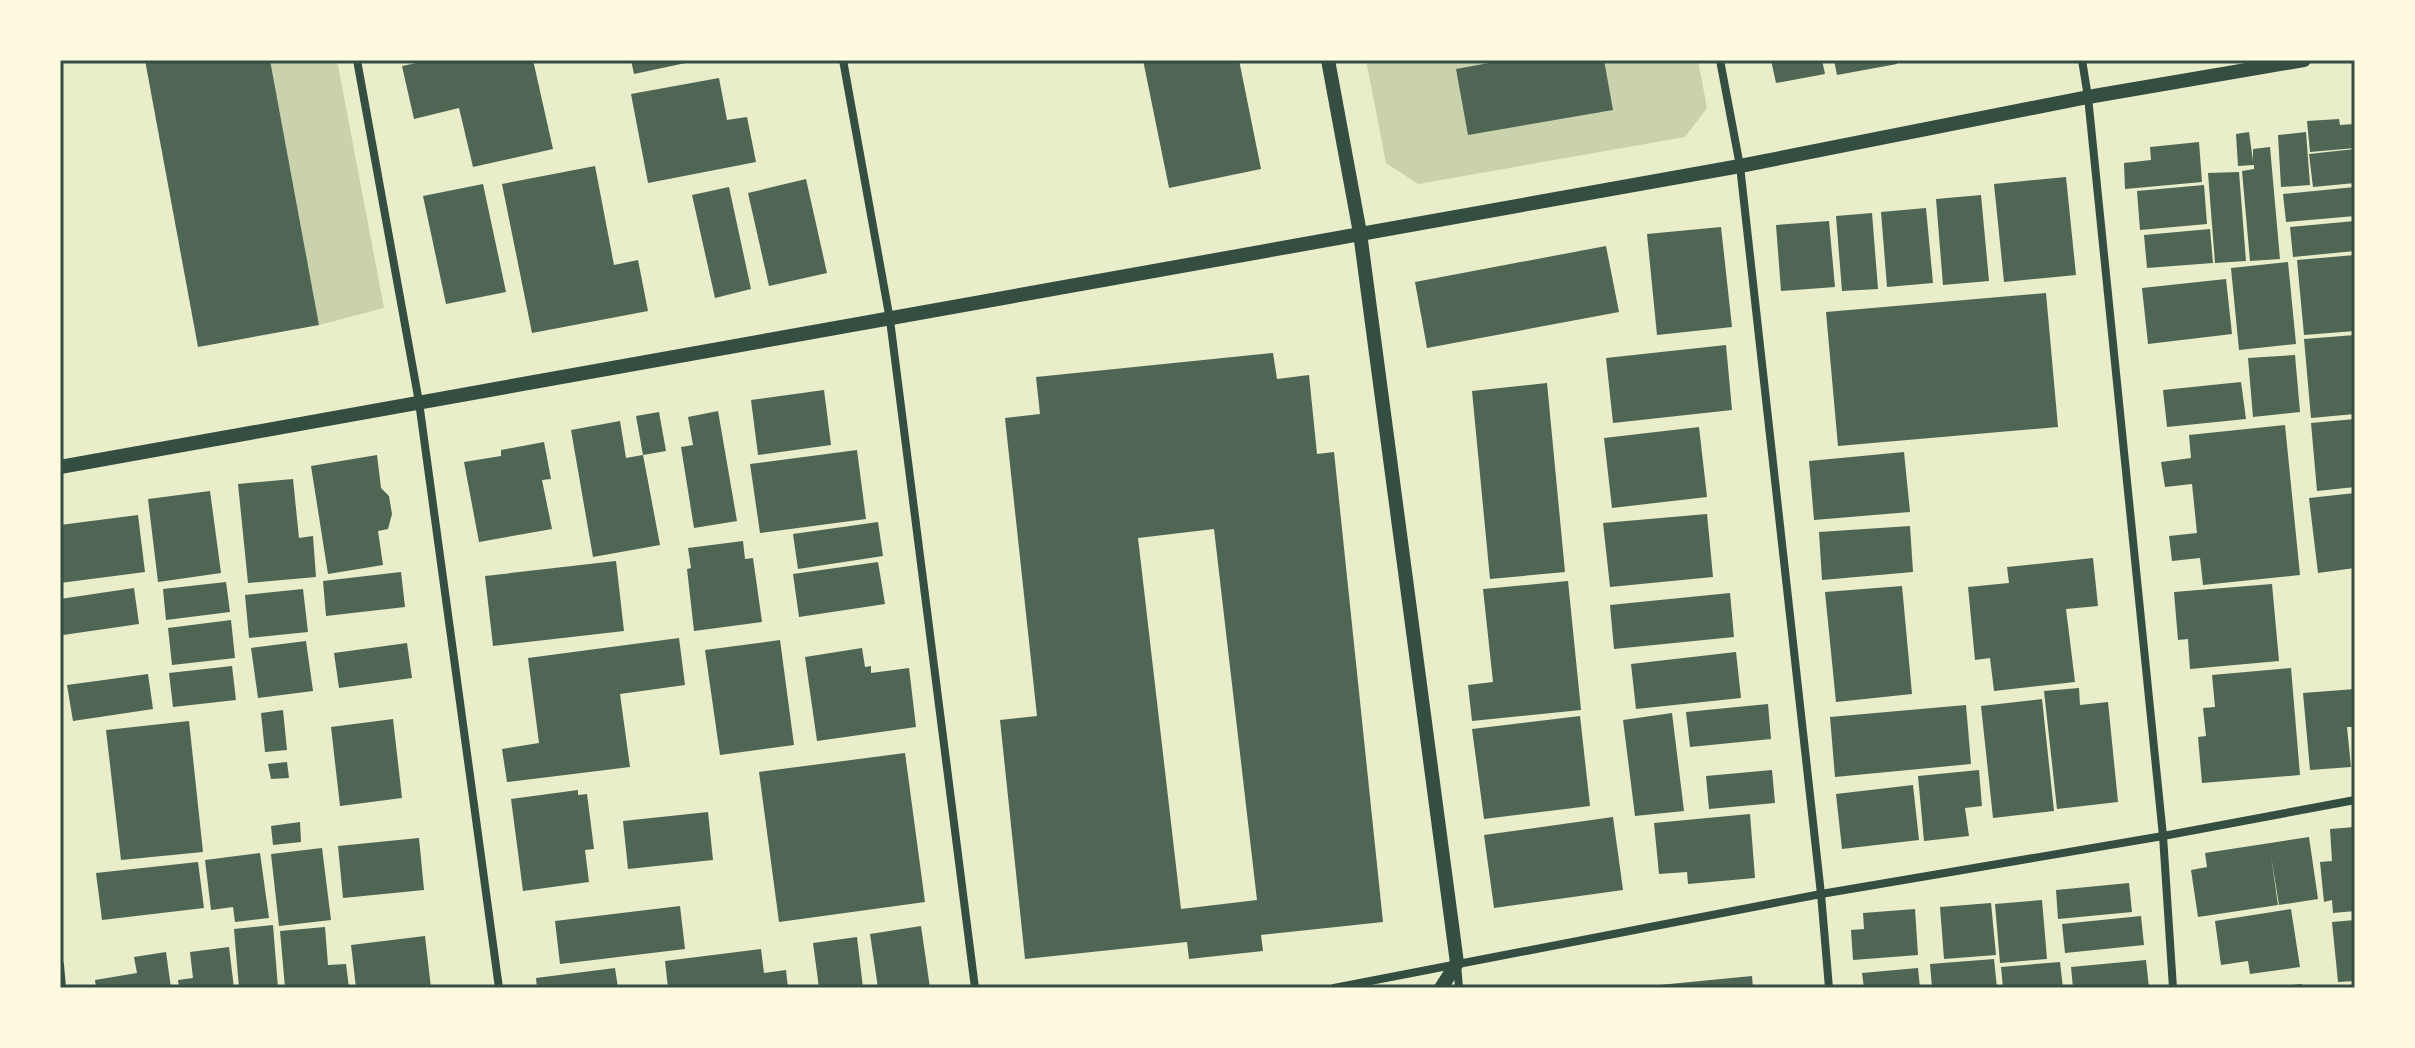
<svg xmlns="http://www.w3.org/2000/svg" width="2415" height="1048" viewBox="0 0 2415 1048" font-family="'Asap Condensed',sans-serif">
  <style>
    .green { fill: #cad2ad }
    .building { fill: #4f6655; fill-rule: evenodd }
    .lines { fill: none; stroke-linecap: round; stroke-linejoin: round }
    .minor { stroke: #344e41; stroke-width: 8 }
    .tertiary { stroke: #344e41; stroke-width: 14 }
    .neatline { fill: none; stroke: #344e41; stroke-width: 3 }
  </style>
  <rect width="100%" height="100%" fill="#e9edc9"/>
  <g class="green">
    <polygon points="270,60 337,60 384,308 319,325"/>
    <polygon points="1366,60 1698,60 1707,108 1685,137 1418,184 1386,163"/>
  </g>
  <g class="building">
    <polygon points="145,60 270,60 319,325 198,347"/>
    <polygon points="430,60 533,60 553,149 473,167 459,108 414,119 402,66"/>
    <polygon points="631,60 695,60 695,61 634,74"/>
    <polygon points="1143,60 1239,60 1261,169 1169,188"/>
    <polygon points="1505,60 1604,60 1613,110 1468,135 1456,69"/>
    <polygon points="1771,60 1822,60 1825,74 1776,83"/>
    <polygon points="1834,60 1896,60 1897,64 1837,75"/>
    <polygon points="719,78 727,120 747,117 756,162 648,183 631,94"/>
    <polygon points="2339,119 2340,125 2355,124 2355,148 2310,152 2307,121"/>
    <polygon points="2249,132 2253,161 2253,149 2270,147 2280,259 2250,261 2242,171 2254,169 2254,165 2238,166 2236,134"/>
    <polygon points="2306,132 2310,185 2281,187 2278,135"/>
    <polygon points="2199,142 2202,182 2125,189 2124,163 2151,160 2150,147"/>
    <polygon points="2355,149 2355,183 2313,187 2309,154"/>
    <polygon points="595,166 614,265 638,260 648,311 532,333 502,184"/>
    <polygon points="2239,172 2246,261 2215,263 2208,173"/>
    <polygon points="2066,177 2076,275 2004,282 1994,184"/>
    <polygon points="806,179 827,273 769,286 748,193"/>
    <polygon points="483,184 506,292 446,304 423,196"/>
    <polygon points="2204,185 2207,224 2140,230 2137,191"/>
    <polygon points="729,187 751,289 715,298 692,195"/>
    <polygon points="2355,187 2355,216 2286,222 2283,194"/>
    <polygon points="1981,195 1989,281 1943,285 1936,199"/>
    <polygon points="1926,208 1933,283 1887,287 1881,212"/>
    <polygon points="1872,213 1878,289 1842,291 1836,216"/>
    <polygon points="1829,221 1835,287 1781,291 1776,225"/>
    <polygon points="2355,221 2355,251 2293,257 2290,227"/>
    <polygon points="1721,227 1732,327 1657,335 1647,234"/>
    <polygon points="2210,229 2213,263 2147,268 2144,235"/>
    <polygon points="1606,246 1619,312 1427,348 1415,282"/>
    <polygon points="2355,255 2355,331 2304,335 2297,260"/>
    <polygon points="2288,262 2296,344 2239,350 2231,268"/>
    <polygon points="2226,279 2232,334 2148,344 2142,288"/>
    <polygon points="2046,293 2058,427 1838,446 1826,312"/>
    <polygon points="2355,335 2355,414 2311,418 2304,339"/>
    <polygon points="1726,345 1732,410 1613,423 1606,358"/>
    <path d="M1273,353L1277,379L1309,375L1317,454L1334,452L1383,922L1261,935L1263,951L1189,959L1187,942L1025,959L1000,720L1037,716L1005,418L1040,414L1036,377ZM1214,529L1257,900L1181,909L1138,538Z"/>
    <polygon points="2295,355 2300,412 2253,417 2248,358"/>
    <polygon points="2241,382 2246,419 2167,427 2163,390"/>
    <polygon points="1547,383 1565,572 1490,579 1472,391"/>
    <polygon points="824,390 831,445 758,455 751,400"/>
    <polygon points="718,411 737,521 694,528 681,447 693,445 688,417"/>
    <polygon points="659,412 666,451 643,455 636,416"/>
    <polygon points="2355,419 2355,487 2317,491 2311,423"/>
    <polygon points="620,421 626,458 643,455 660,545 593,557 571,430"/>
    <polygon points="2285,425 2300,575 2203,585 2200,558 2172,561 2169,536 2197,533 2192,484 2165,487 2161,462 2191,458 2189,435"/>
    <polygon points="1699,427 1707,497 1612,508 1604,438"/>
    <polygon points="544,442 551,479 542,480 552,529 479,542 464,462 501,456 501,450"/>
    <polygon points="857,450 866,519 760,533 750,464"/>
    <polygon points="1904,452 1910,512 1814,520 1809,461"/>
    <polygon points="377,455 381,488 389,496 392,514 388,529 378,531 383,565 328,574 311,466"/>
    <polygon points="293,479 299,538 313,536 316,577 248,583 238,484"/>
    <polygon points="210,491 221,573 158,582 148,499"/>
    <polygon points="2355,493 2355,568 2318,573 2309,498"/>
    <polygon points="1707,514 1713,577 1610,587 1603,523"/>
    <polygon points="138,515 145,572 60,583 60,525"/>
    <polygon points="878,522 883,556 798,569 793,534"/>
    <polygon points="1910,526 1913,572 1822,580 1819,532"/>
    <polygon points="743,541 745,559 753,558 762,622 694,631 687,569 691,568 688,548"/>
    <polygon points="2093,558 2098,606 2066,609 2075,682 1994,691 1990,658 1975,660 1968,587 2009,583 2007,567"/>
    <polygon points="616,561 624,631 493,646 485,576"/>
    <polygon points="878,562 885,604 799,617 793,574"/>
    <polygon points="401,572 405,607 326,616 323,581"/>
    <polygon points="1568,581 1581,710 1472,721 1468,685 1493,682 1483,589"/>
    <polygon points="226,582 230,612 166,620 163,589"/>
    <polygon points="2272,584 2279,661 2190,669 2188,639 2178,640 2174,592"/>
    <polygon points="1902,586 1912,694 1836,702 1825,592"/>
    <polygon points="134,588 139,624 63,635 60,599"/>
    <polygon points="303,589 308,632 249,638 245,595"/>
    <polygon points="1730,593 1734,637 1614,649 1610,605"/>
    <polygon points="231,620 235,658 172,665 168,628"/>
    <polygon points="679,638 685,685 620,694 630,767 507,782 502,749 539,743 528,658"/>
    <polygon points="780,640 794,745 720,755 705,650"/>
    <polygon points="306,641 313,691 258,698 251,648"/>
    <polygon points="407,643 412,678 339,688 334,653"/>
    <polygon points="862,648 865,667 871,666 871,673 909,668 916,727 817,741 805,657"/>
    <polygon points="1736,652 1741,698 1636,709 1631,664"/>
    <polygon points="232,666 236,700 173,707 169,673"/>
    <polygon points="2291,668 2300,775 2202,783 2198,737 2206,736 2203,708 2215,707 2212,675"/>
    <polygon points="148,674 153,709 73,721 67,685"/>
    <polygon points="2079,688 2080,705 2108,702 2118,802 2057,809 2044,691"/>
    <polygon points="2355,689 2355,727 2347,727 2351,767 2310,770 2303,693"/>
    <polygon points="2042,699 2054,811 1993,818 1981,706"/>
    <polygon points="1768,704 1771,739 1690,747 1686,712"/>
    <polygon points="1966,705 1971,764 1835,777 1830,717"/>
    <polygon points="283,710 287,750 265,752 261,713"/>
    <polygon points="1672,713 1684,811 1635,816 1623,720"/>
    <polygon points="1580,716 1590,806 1484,819 1472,729"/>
    <polygon points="393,719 402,798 340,806 331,727"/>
    <polygon points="189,721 203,852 121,860 106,730"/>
    <polygon points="905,753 925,902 779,922 759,772"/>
    <polygon points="287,762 289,778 271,779 268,764"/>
    <polygon points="1772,770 1775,803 1709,809 1706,776"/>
    <polygon points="1979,770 1982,806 1965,808 1969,836 1924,841 1918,776"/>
    <polygon points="1913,785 1919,840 1842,849 1836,794"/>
    <polygon points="578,790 578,795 587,794 594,849 585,850 589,882 523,891 511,799"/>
    <polygon points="708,812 713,860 628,869 623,821"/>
    <polygon points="1750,814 1755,878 1688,884 1687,872 1659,874 1654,823"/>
    <polygon points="1613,817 1623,890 1494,908 1484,835"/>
    <polygon points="300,822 301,842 273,845 271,826"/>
    <polygon points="2355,827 2355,911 2333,913 2332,900 2324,902 2320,862 2332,861 2330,829"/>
    <polygon points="2309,837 2318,899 2279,905 2271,856 2278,905 2198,917 2191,870 2207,867 2205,853"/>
    <polygon points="419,838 424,890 343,898 338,846"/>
    <polygon points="322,848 331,920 279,926 271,854"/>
    <polygon points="260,853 269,918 235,922 233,907 211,910 205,860"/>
    <polygon points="198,862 204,908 102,920 96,873"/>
    <polygon points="2129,883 2132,912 2058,919 2056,890"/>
    <polygon points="2042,900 2047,959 2000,963 1995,904"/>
    <polygon points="1991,903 1996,955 1944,959 1940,907"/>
    <polygon points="680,906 685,949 560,964 555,921"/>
    <polygon points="1915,909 1918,955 1853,960 1851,930 1864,929 1863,913"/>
    <polygon points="2291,909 2300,967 2250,974 2248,961 2221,965 2215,921"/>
    <polygon points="2141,916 2144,945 2065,953 2062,924"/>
    <polygon points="2355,920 2355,981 2338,982 2332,922"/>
    <polygon points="273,925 278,988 239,988 234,929"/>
    <polygon points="921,926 930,988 878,988 870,934"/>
    <polygon points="325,927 328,965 346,964 349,988 285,988 280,931"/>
    <polygon points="425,936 431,988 356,988 351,945"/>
    <polygon points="857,937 863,988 819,988 813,943"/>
    <polygon points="229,947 234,988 179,988 178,980 193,978 190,952"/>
    <polygon points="761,949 764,973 786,970 788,988 668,988 665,961"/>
    <polygon points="166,952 171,988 96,988 95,980 137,973 134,957"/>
    <polygon points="1994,959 1997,988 1932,988 1930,964"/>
    <polygon points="2146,960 2149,988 2073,988 2071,967"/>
    <polygon points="2060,962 2063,988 2003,988 2001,967"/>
    <polygon points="615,968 618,988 537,988 536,978"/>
    <polygon points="1918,968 1920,988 1864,988 1862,973"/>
    <polygon points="1752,976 1753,988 1649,988 1649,986"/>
    <polygon points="2302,984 2302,988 2282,988 2282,986"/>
  </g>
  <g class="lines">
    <g class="minor">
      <polyline points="357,60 419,402 499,988"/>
      <polyline points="843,60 890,320 975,988"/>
      <polyline points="1720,60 1740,166 1821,894 1829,988"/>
      <polyline points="2082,60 2088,97 2163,836 2173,988"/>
      <polyline points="1457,964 1459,988"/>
      <polyline points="60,965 62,988"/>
      <polyline points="1334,988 1821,894 2163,836 2355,800"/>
    </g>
    <g class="tertiary">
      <polyline points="1328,60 1360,233 1457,963 1441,988"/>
      <polyline points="60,467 1740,166 2088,97 2304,60"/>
    </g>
  </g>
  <rect width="2415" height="1048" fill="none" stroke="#fefae0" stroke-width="124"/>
  <rect x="62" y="62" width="2291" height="924" class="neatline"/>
</svg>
